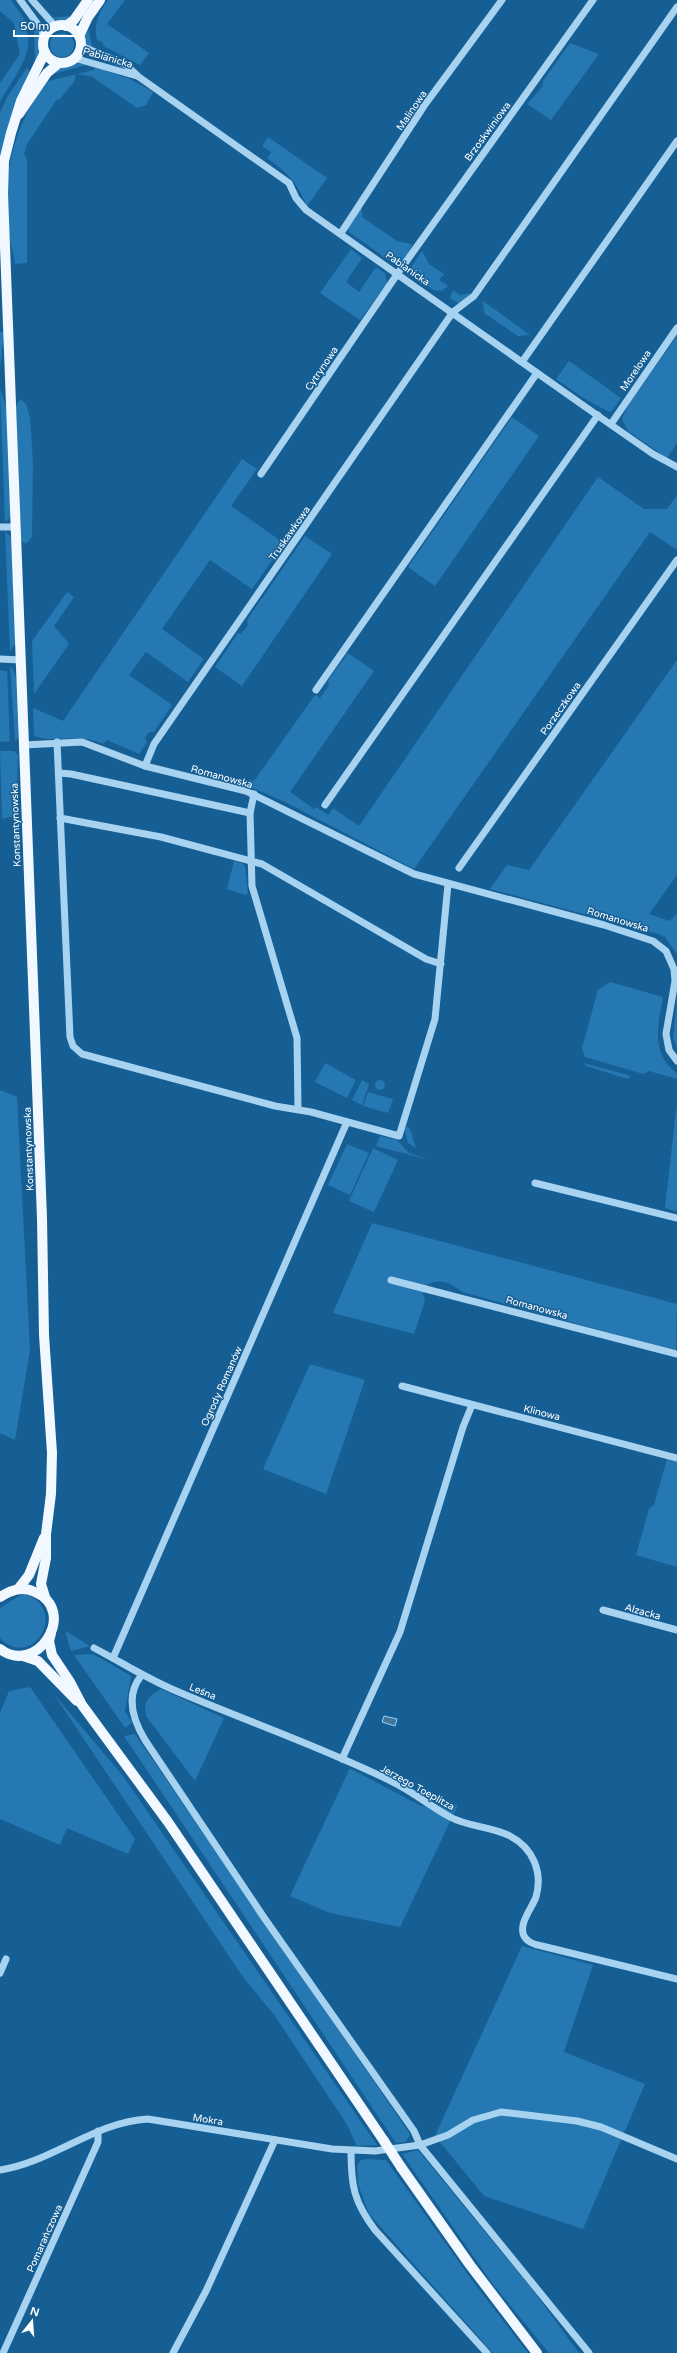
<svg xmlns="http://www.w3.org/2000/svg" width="677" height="2353" viewBox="0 0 677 2353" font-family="'Varela Round',sans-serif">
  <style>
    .green { fill: #2578b2 }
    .water { fill: #43779d; stroke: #99d0f4 }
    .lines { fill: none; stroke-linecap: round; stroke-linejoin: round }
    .minor { stroke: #a7d3f1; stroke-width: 7 }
    .major { stroke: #f1f8ff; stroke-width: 10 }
    .major-bridge { stroke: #f1f8ff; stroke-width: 10 }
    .labels { text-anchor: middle; stroke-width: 3; stroke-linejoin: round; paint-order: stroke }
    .street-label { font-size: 10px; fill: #fff; stroke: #165f95 }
  </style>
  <rect width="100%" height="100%" fill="#165f95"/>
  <g class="green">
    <path d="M0,0H11L26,22L23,24C40,50 11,80 0,102V83L20,54L14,23L0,11Z"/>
    <path d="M108,0H125L107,24L149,53L140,65L103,46V43L97,40C93,25 99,12 108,0Z"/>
    <polygon points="70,16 73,17 62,23 50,18"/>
    <path d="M37,27C43,36 41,53 35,61L34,32Z"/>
    <polygon points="88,28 92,46 92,49 86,44 84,36"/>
    <circle cx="62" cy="45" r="12"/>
    <polygon points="570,43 599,54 551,120 527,104 543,86 543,81"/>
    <polygon points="76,63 86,65 53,74 57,69"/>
    <path d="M95,67L130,79L153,92L146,105L137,108L91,76L76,74L74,82L59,100L57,99L27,144L24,154L27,159V263L15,264C14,254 11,246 9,237C1,181 12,125 48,81L94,70Z"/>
    <path d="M27,68L31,72C16,101 5,128 0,161V112L9,94Z"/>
    <path d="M268,137L327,178L307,206C296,181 289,174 267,158L271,152L262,146Z"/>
    <path d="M362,207V217L397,241L412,244C410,254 403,266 391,262L349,232L348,228Z"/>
    <polygon points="351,249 362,258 346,282 359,292 376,267 385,273 387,283 360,320 320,293"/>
    <polygon points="422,251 429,264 444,274 439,280 448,286 442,291 433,290 411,273 412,266"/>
    <polygon points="453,290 460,295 471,293 465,302 459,304 450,298"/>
    <polygon points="483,301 530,335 518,336 484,313"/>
    <polygon points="0,332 4,332 4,335 0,369"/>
    <polygon points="677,336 677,443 667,458 628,431 622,419 629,404"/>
    <polygon points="569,361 621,398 612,411 609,412 582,397 556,379"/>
    <polygon points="0,388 7,410 12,512 9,519 5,522"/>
    <polygon points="20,399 26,404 30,418 33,462 32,537 26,544 21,540 16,406"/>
    <polygon points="512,417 539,436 435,586 408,567"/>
    <path d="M242,459L257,469L231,506L284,543L252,589L210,560L162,629L204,659L188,682L146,652L129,675L172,705L154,732H149L145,738L147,742L139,754L107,740L103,744C78,732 51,745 34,735L33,708L63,721Z"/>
    <polygon points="598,477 644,509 667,509 677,495 677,550 650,532 414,869 285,802 248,786 249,780 254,781 315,695 320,698 329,685 328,681 348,653 374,671 290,792 313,808 313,810 316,807 328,815 333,808 359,826"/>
    <polygon points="5,531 11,537 16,643 10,651"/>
    <polygon points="305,536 332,554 242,686 215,667 238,633 241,634 248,625 247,620"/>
    <polygon points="67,592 74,597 54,626 69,644 34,694 32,641"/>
    <polygon points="677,660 677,875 649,914 670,921 677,913 677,954 665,937 655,933 490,889 507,865 529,870"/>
    <path d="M10,666C23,678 18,721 18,738L15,741Z"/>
    <polygon points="0,670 7,671 10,741 0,742"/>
    <polygon points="0,751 14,751 18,755 16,816 2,819"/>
    <polygon points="234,861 243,864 245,867 248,893 245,895 227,889"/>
    <path d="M610,982L663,997C658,1024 650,1054 677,1073V1079L649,1071L643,1074L585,1057L582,1048L598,990Z"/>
    <polygon points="677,1001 677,1048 673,1037"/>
    <polygon points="325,1063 356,1080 347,1098 315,1082"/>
    <polygon points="584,1063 631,1076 628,1079 586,1066"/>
    <polygon points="362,1080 369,1084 362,1105 352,1100"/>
    <circle cx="380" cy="1085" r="5"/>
    <polygon points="0,1090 17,1097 30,1350 15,1440 0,1433"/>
    <polygon points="368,1092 393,1099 388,1113 363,1106"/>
    <polygon points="677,1102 677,1212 665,1208"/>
    <polygon points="406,1126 410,1129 416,1148 408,1143 405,1131"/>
    <polygon points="380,1136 397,1140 409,1153 429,1160 376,1146"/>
    <polygon points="347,1144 369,1153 350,1195 328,1185"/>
    <polygon points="373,1148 398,1160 374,1212 349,1201"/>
    <path d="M372,1223L677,1304L676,1351L462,1292C451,1283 442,1278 428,1284L423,1293L425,1301L414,1334L333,1313Z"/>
    <polygon points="310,1364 365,1380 326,1494 263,1469"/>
    <polygon points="667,1459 677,1462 677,1567 636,1555 649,1509 654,1505"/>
    <path d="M24,1593C71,1611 31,1671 0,1638V1608Z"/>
    <polygon points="65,1631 90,1646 71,1651"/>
    <polygon points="93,1654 131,1676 125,1711 132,1723 125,1728 74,1655"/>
    <polygon points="30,1687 135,1839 128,1854 67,1828 60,1845 0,1819 0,1713 9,1691"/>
    <path d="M161,1689L224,1718L195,1781L146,1716C143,1701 148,1697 161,1689Z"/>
    <polygon points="53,1693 123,1776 377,2145 357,2146 346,2123 275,2016 243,1977"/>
    <polygon points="135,1734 410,2134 406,2142 396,2143 124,1736"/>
    <polygon points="351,1769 421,1806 458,1805 400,1927 330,1913 290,1896 349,1770"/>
    <polygon points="522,1946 593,1965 564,2052 645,2084 583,2229 484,2196 435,2136"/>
    <polygon points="418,2150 532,2289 579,2353 549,2353 492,2283 402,2154"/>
    <polygon points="367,2159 386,2160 474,2283 528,2353 493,2353 369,2214 358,2184 357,2165 361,2160"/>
  </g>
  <polygon class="water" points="384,1716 397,1719 395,1726 382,1722"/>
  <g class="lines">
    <g class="minor">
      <polyline points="20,0 42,30 44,39"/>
      <polyline points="32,0 55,26"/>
      <polyline points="81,46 126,65 139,77 289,183 296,198 306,210 594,413 653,454 677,467"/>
      <polyline points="74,58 137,76"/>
      <polyline points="341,233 424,106 502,0"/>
      <polyline points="522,362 677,141"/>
      <polyline points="611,424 677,328"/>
      <polyline points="261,474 398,273 593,0"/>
      <polyline points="0,527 16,527"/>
      <polyline points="0,659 21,660"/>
      <polyline points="316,690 537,373"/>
      <polyline points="57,742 70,1037 73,1046 82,1054 275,1106 311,1112 399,1136 435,1019 448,884"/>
      <polyline points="24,745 82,742 145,766 246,791 414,874 604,925 653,941 666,951 674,969 675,981 666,1034 669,1050 677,1061"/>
      <polyline points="145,766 154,744 453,312 474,296 677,7"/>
      <polyline points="59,773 71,774 250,813"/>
      <polyline points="254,794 250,813 252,886 297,1038 298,1109"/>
      <polyline points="325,805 598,415"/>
      <polyline points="60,818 161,837 262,864 426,959 441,964"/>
      <polyline points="459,868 677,560"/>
      <polyline points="535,1183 677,1218"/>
      <polyline points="391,1280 677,1354"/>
      <polyline points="402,1386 677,1458"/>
      <polyline points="603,1610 677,1630"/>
      <path d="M94,1648C121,1662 146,1678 174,1690C246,1721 320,1746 391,1781C412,1791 430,1806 450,1817C468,1827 491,1826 510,1836C533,1848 543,1872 536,1897C532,1908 518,1924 524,1936C527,1942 536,1945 542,1946L677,1979"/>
      <polyline points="113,1658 347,1122"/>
      <path d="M141,1676C125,1696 133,1720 145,1740L265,1919L414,2131L420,2145L589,2353"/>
      <polyline points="342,1759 400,1632 463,1427 472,1405"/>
      <polyline points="0,1973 6,1959"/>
      <path d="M351,2151C351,2186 354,2202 375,2230L487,2353"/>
      <path d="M0,2170C53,2162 94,2122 148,2119L332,2149L375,2151L420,2145L448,2135L473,2120L501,2112L577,2121L601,2127L677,2159"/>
      <polyline points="3,2353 98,2142 98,2131"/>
      <polyline points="173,2353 206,2291 275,2140"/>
    </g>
    <g class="major">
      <circle cx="62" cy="44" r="19"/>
      <polyline points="66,26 74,20 88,0"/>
      <polyline points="79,36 88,17 100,0"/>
      <polyline points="45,52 21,101 11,133 4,161 3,194 42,1218 44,1335 52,1453 51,1494 46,1534 46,1558 41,1584 45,1597"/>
      <polyline points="19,114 47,73 59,63"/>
      <polyline points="19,1588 29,1575 44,1538"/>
      <path d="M0,1597C11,1590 22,1586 35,1592C79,1611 37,1677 0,1649"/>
      <polyline points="51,1633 49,1641 52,1655 70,1682 82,1705 168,1822 384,2141"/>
      <polyline points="23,1656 38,1661 77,1701"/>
      <polyline points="401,2167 470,2265 537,2353"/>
    </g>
    <polyline class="major-bridge" points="384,2141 401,2167"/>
  </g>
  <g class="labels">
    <g class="street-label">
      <text transform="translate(108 57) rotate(16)" y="4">Pabianicka</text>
      <text transform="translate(411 110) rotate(-56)" y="4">Malinowa</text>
      <text transform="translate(487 131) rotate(-54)" y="4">Brzoskwiniowa</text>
      <text transform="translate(408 268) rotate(35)" y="4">Pabianicka</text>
      <text transform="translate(321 368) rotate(-56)" y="4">Cytrynowa</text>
      <text transform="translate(635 370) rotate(-56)" y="4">Morelowa</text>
      <text transform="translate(289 533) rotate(-55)" y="4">Truskawkowa</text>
      <text transform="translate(560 708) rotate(-55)" y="4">Porzeczkowa</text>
      <text transform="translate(222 776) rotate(15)" y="4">Romanowska</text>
      <text transform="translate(15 825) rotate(-92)" y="4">Konstantynowska</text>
      <text transform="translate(618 919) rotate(17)" y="4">Romanowska</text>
      <text transform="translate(28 1149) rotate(-92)" y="4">Konstantynowska</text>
      <text transform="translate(537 1307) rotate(15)" y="4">Romanowska</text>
      <text transform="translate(221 1386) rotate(-66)" y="4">Ogrody Romanów</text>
      <text transform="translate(542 1412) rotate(14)" y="4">Klinowa</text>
      <text transform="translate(643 1611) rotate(15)" y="4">Alzacka</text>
      <text transform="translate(203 1691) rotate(22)" y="4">Leśna</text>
      <text transform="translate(418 1787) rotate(29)" y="4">Jerzego Toeplitza</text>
      <text transform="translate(208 2119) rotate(9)" y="4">Mokra</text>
      <text transform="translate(44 2238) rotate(-66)" y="4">Pomarańczowa</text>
    </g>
  </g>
  <g transform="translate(32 2321) rotate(17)" stroke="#165f95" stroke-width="3" paint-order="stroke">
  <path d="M0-3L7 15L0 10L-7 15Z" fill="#ffffff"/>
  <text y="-6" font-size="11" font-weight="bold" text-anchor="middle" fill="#ffffff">N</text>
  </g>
  <path d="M14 30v6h65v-6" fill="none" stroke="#ffffff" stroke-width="2"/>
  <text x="20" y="30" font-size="12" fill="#ffffff" stroke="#165f95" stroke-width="3" paint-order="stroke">50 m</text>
</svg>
